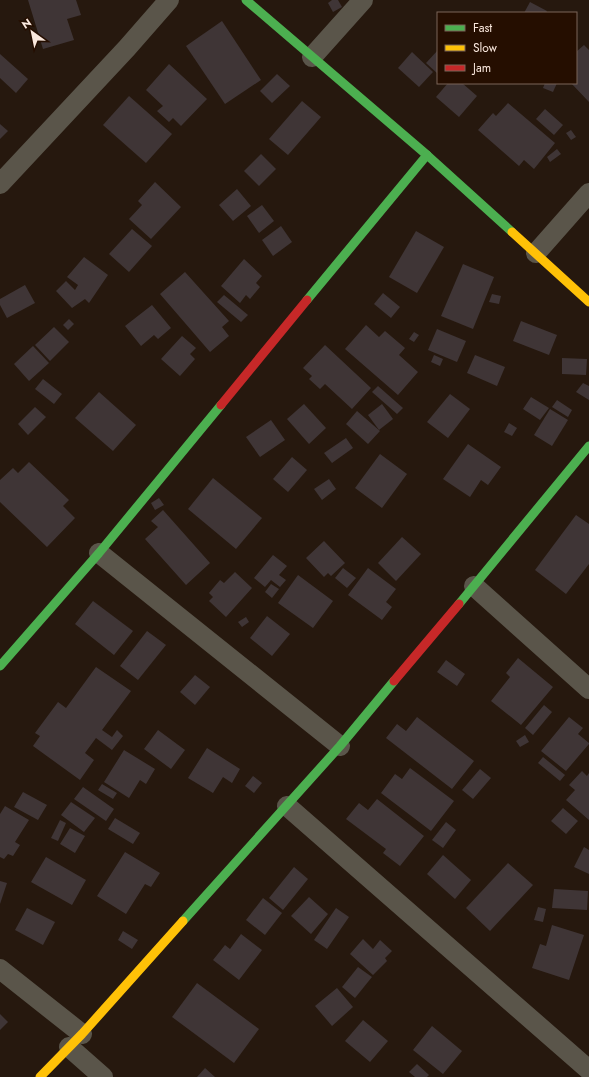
<svg xmlns="http://www.w3.org/2000/svg" width="589" height="1077" viewBox="0 0 589 1077" font-family="Jost,sans-serif">
  <style>
    .building { fill: #3f3536 }
    .lines { fill: none; stroke-linecap: round; stroke-linejoin: round }
    .street { stroke: #5a554a; stroke-width: 20 }
    .fast { stroke: #4caf50; stroke-width: 9 }
    .slow { stroke: #ffc107; stroke-width: 9 }
    .jam { stroke: #c62828; stroke-width: 9 }
  </style>
  <rect width="100%" height="100%" fill="#26180e"/>
  <g class="building">
    <polygon points="28,0 76,0 81,15 67,19 74,40 43,49"/>
    <polygon points="332,0 338,0 342,7 333,12 328,3"/>
    <polygon points="530,2 547,11 546,13 524,13"/>
    <polygon points="222,21 261,80 225,104 186,46"/>
    <polygon points="584,45 589,50 589,102 571,83 576,83 576,52"/>
    <polygon points="438,50 438,74 426,63"/>
    <polygon points="412,52 433,72 419,87 398,68"/>
    <polygon points="0,54 28,79 16,93 0,78"/>
    <polygon points="169,64 207,99 181,126 173,118 169,122 157,111 163,106 146,90"/>
    <polygon points="277,74 290,86 272,103 260,91"/>
    <polygon points="448,83 462,83 477,96 459,117 436,97"/>
    <polygon points="545,83 557,83 553,92 543,88"/>
    <polygon points="129,96 172,134 146,163 103,125"/>
    <polygon points="302,101 321,117 288,155 269,139"/>
    <polygon points="508,103 555,143 534,169 524,160 519,166 478,130 493,113 496,116"/>
    <polygon points="545,109 563,125 554,135 536,119"/>
    <polygon points="0,124 8,131 0,139"/>
    <polygon points="571,130 576,137 571,140 566,133"/>
    <polygon points="557,149 561,154 550,162 547,157"/>
    <polygon points="261,154 276,169 259,186 244,171"/>
    <polygon points="155,182 181,207 151,239 129,219 142,205 138,201"/>
    <polygon points="237,189 251,206 233,221 219,205"/>
    <polygon points="262,205 274,221 259,233 247,216"/>
    <polygon points="281,226 292,242 273,256 262,240"/>
    <polygon points="132,229 152,246 129,272 109,254"/>
    <polygon points="416,231 444,247 417,293 389,277"/>
    <polygon points="84,257 108,275 89,303 85,299 72,308 56,291 66,281 75,290 78,285 67,277"/>
    <polygon points="244,259 262,276 256,283 260,287 250,299 246,295 240,303 221,286"/>
    <polygon points="463,264 494,277 473,329 441,316"/>
    <polygon points="185,272 229,321 222,327 229,336 210,352 160,294"/>
    <polygon points="25,285 35,303 7,318 0,305 0,299"/>
    <polygon points="383,293 400,307 391,318 374,304"/>
    <polygon points="492,294 501,296 499,304 489,302"/>
    <polygon points="224,295 248,315 241,322 217,302"/>
    <polygon points="152,305 171,328 158,339 154,335 141,346 125,326"/>
    <polygon points="69,319 74,324 68,330 63,325"/>
    <polygon points="521,321 557,335 549,355 513,341"/>
    <polygon points="366,325 379,337 385,331 405,348 399,355 418,372 398,395 345,349"/>
    <polygon points="54,327 69,342 50,361 35,345"/>
    <polygon points="437,329 466,341 457,362 428,350"/>
    <polygon points="414,332 419,335 414,342 409,339"/>
    <polygon points="182,336 196,348 190,354 195,359 180,376 161,359"/>
    <polygon points="325,345 371,388 352,409 325,384 320,389 309,379 312,376 303,368"/>
    <polygon points="33,346 49,363 29,381 14,364"/>
    <polygon points="434,355 443,359 440,366 431,362"/>
    <polygon points="475,355 505,367 497,386 467,373"/>
    <polygon points="562,358 587,359 586,375 562,374"/>
    <polygon points="43,379 62,394 54,404 35,389"/>
    <polygon points="583,383 589,386 589,400 576,392"/>
    <polygon points="378,386 403,408 397,414 372,392"/>
    <polygon points="99,392 136,425 113,451 75,418"/>
    <polygon points="450,394 470,409 448,438 427,422"/>
    <polygon points="531,397 549,408 540,420 523,409"/>
    <polygon points="557,400 572,410 568,417 552,407"/>
    <polygon points="304,404 326,428 309,444 287,419"/>
    <polygon points="382,404 393,419 379,430 368,415"/>
    <polygon points="35,407 46,417 28,435 18,424"/>
    <polygon points="550,409 568,420 552,446 534,435"/>
    <polygon points="357,411 380,431 368,444 346,424"/>
    <polygon points="271,420 285,440 260,457 246,437"/>
    <polygon points="509,423 517,428 512,436 504,432"/>
    <polygon points="346,438 353,448 332,463 324,453"/>
    <polygon points="468,444 501,467 488,485 481,480 470,497 443,479"/>
    <polygon points="380,454 407,474 382,508 355,488"/>
    <polygon points="292,457 307,470 288,492 273,479"/>
    <polygon points="29,462 69,500 63,506 75,518 47,547 0,502 0,480 13,468 18,473"/>
    <polygon points="213,478 262,518 236,549 188,509"/>
    <polygon points="329,479 336,489 322,500 314,489"/>
    <polygon points="159,498 164,505 155,510 151,503"/>
    <polygon points="163,510 210,563 186,585 145,539 158,527 151,521"/>
    <polygon points="576,515 589,524 589,564 566,594 535,570"/>
    <polygon points="402,537 421,554 396,581 378,563"/>
    <polygon points="324,541 345,563 331,576 328,573 324,577 306,558"/>
    <polygon points="273,555 287,566 279,575 286,580 280,587 271,580 265,587 254,578"/>
    <polygon points="343,568 356,578 347,588 335,578"/>
    <polygon points="368,568 396,589 386,602 392,607 382,620 348,595"/>
    <polygon points="235,572 252,588 226,617 209,601 213,597 209,593 220,580 224,583"/>
    <polygon points="298,575 333,601 313,628 278,603"/>
    <polygon points="271,584 279,589 272,598 265,592"/>
    <polygon points="93,601 133,631 114,655 75,624"/>
    <polygon points="267,616 290,634 272,656 250,638"/>
    <polygon points="246,617 249,622 242,627 238,622"/>
    <polygon points="147,631 166,645 138,680 120,666"/>
    <polygon points="518,658 553,687 521,725 491,701 510,677 506,673"/>
    <polygon points="446,660 465,674 457,686 437,672"/>
    <polygon points="96,667 131,691 102,730 112,737 117,730 123,736 112,750 96,738 85,753 94,760 80,780 33,746 40,736 35,733 58,702 66,708"/>
    <polygon points="195,675 210,687 195,705 180,692"/>
    <polygon points="544,705 552,712 533,735 525,728"/>
    <polygon points="417,717 474,761 452,789 386,738 397,724 406,731"/>
    <polygon points="569,717 583,728 578,734 589,743 589,744 566,771 541,751"/>
    <polygon points="158,730 185,750 171,769 144,749"/>
    <polygon points="525,735 529,742 520,747 516,741"/>
    <polygon points="207,748 240,769 232,783 223,777 213,793 188,778"/>
    <polygon points="124,750 155,769 146,784 140,780 129,798 104,782"/>
    <polygon points="543,757 565,775 560,781 538,763"/>
    <polygon points="410,768 454,801 431,831 381,793 395,774 402,779"/>
    <polygon points="480,769 491,778 473,799 462,790"/>
    <polygon points="582,771 587,776 589,773 589,820 566,800 575,790 569,785"/>
    <polygon points="253,776 262,783 254,793 245,786"/>
    <polygon points="102,784 117,793 113,799 98,790"/>
    <polygon points="83,787 114,809 106,821 74,799"/>
    <polygon points="23,792 47,805 38,820 14,807"/>
    <polygon points="377,799 424,836 400,866 383,853 386,849 346,819 359,803 368,810"/>
    <polygon points="71,802 95,818 84,832 61,815"/>
    <polygon points="5,806 29,820 15,842 20,845 13,856 8,854 4,859 0,857 0,814"/>
    <polygon points="563,808 578,821 566,834 551,821"/>
    <polygon points="115,818 140,833 133,844 108,829"/>
    <polygon points="60,820 66,823 58,841 51,838"/>
    <polygon points="446,822 456,830 443,848 432,840"/>
    <polygon points="70,828 85,836 75,853 60,844"/>
    <polygon points="584,847 589,850 589,874 574,867"/>
    <polygon points="125,852 160,873 151,887 145,884 126,914 97,896"/>
    <polygon points="443,855 471,880 455,899 427,874"/>
    <polygon points="46,857 86,880 72,905 31,882"/>
    <polygon points="508,863 533,885 490,931 466,908"/>
    <polygon points="294,867 308,879 283,910 269,898"/>
    <polygon points="0,881 7,883 0,904"/>
    <polygon points="554,889 588,891 587,910 552,908"/>
    <polygon points="309,897 328,914 311,934 291,916"/>
    <polygon points="263,898 282,913 265,935 246,920"/>
    <polygon points="538,907 546,909 543,922 534,920"/>
    <polygon points="27,908 55,922 43,945 15,930"/>
    <polygon points="336,908 349,917 327,949 314,940"/>
    <polygon points="552,925 584,935 569,980 532,968 540,944 546,946"/>
    <polygon points="123,931 138,940 132,949 118,940"/>
    <polygon points="241,934 262,950 239,980 213,960 225,945 230,949"/>
    <polygon points="363,939 373,949 380,940 392,951 385,958 387,961 373,975 350,954"/>
    <polygon points="358,967 372,977 355,998 342,987"/>
    <polygon points="197,983 259,1029 234,1063 172,1017"/>
    <polygon points="337,988 353,1007 332,1026 315,1006"/>
    <polygon points="0,1014 8,1022 0,1030"/>
    <polygon points="363,1020 388,1041 370,1062 345,1041"/>
    <polygon points="432,1026 462,1051 443,1074 413,1050"/>
    <polygon points="417,1064 429,1075 427,1077 415,1077 409,1072"/>
    <polygon points="205,1068 215,1077 197,1077"/>
  </g>
  <g class="lines">
    <g class="street">
      <polyline points="312,57 363,0"/>
      <polyline points="0,184 127,48 169,0"/>
      <polyline points="536,253 589,193"/>
      <polyline points="99,553 340,746"/>
      <polyline points="474,586 589,689"/>
      <polyline points="287,806 589,1070"/>
      <polyline points="0,969 82,1034"/>
      <polyline points="69,1047 103,1077"/>
    </g>
    <g class="fast">
      <polyline points="246,0 427,155 512,232"/>
      <polyline points="307,300 427,155"/>
      <polyline points="459,604 589,446"/>
      <polyline points="0,666 99,553 221,405"/>
      <polyline points="183,921 340,746 394,681"/>
    </g>
    <g class="slow">
      <polyline points="512,232 589,302"/>
      <polyline points="40,1077 82,1034 183,921"/>
    </g>
    <g class="jam">
      <polyline points="221,405 307,300"/>
      <polyline points="394,681 459,604"/>
    </g>
  </g>
  <rect x="437" y="12" width="140" height="72" fill="#250e00" stroke="#7a6558"/>
  <rect x="445" y="25" width="20" height="6" fill="#4caf50" stroke="#7a6558"/>
  <text x="473" y="32" font-size="12" fill="#fae8dd">Fast</text>
  <rect x="445" y="45" width="20" height="6" fill="#ffc107" stroke="#7a6558"/>
  <text x="473" y="52" font-size="12" fill="#fae8dd">Slow</text>
  <rect x="445" y="65" width="20" height="6" fill="#c62828" stroke="#7a6558"/>
  <text x="473" y="72" font-size="12" fill="#fae8dd">Jam</text>
  <g transform="translate(32 32) rotate(327)" stroke="#250e00" stroke-width="3" paint-order="stroke">
  <path d="M0-3L7 15L0 10L-7 15Z" fill="#fae8dd"/>
  <text y="-6" font-size="11" font-weight="bold" text-anchor="middle" fill="#fae8dd">N</text>
  </g>
</svg>
